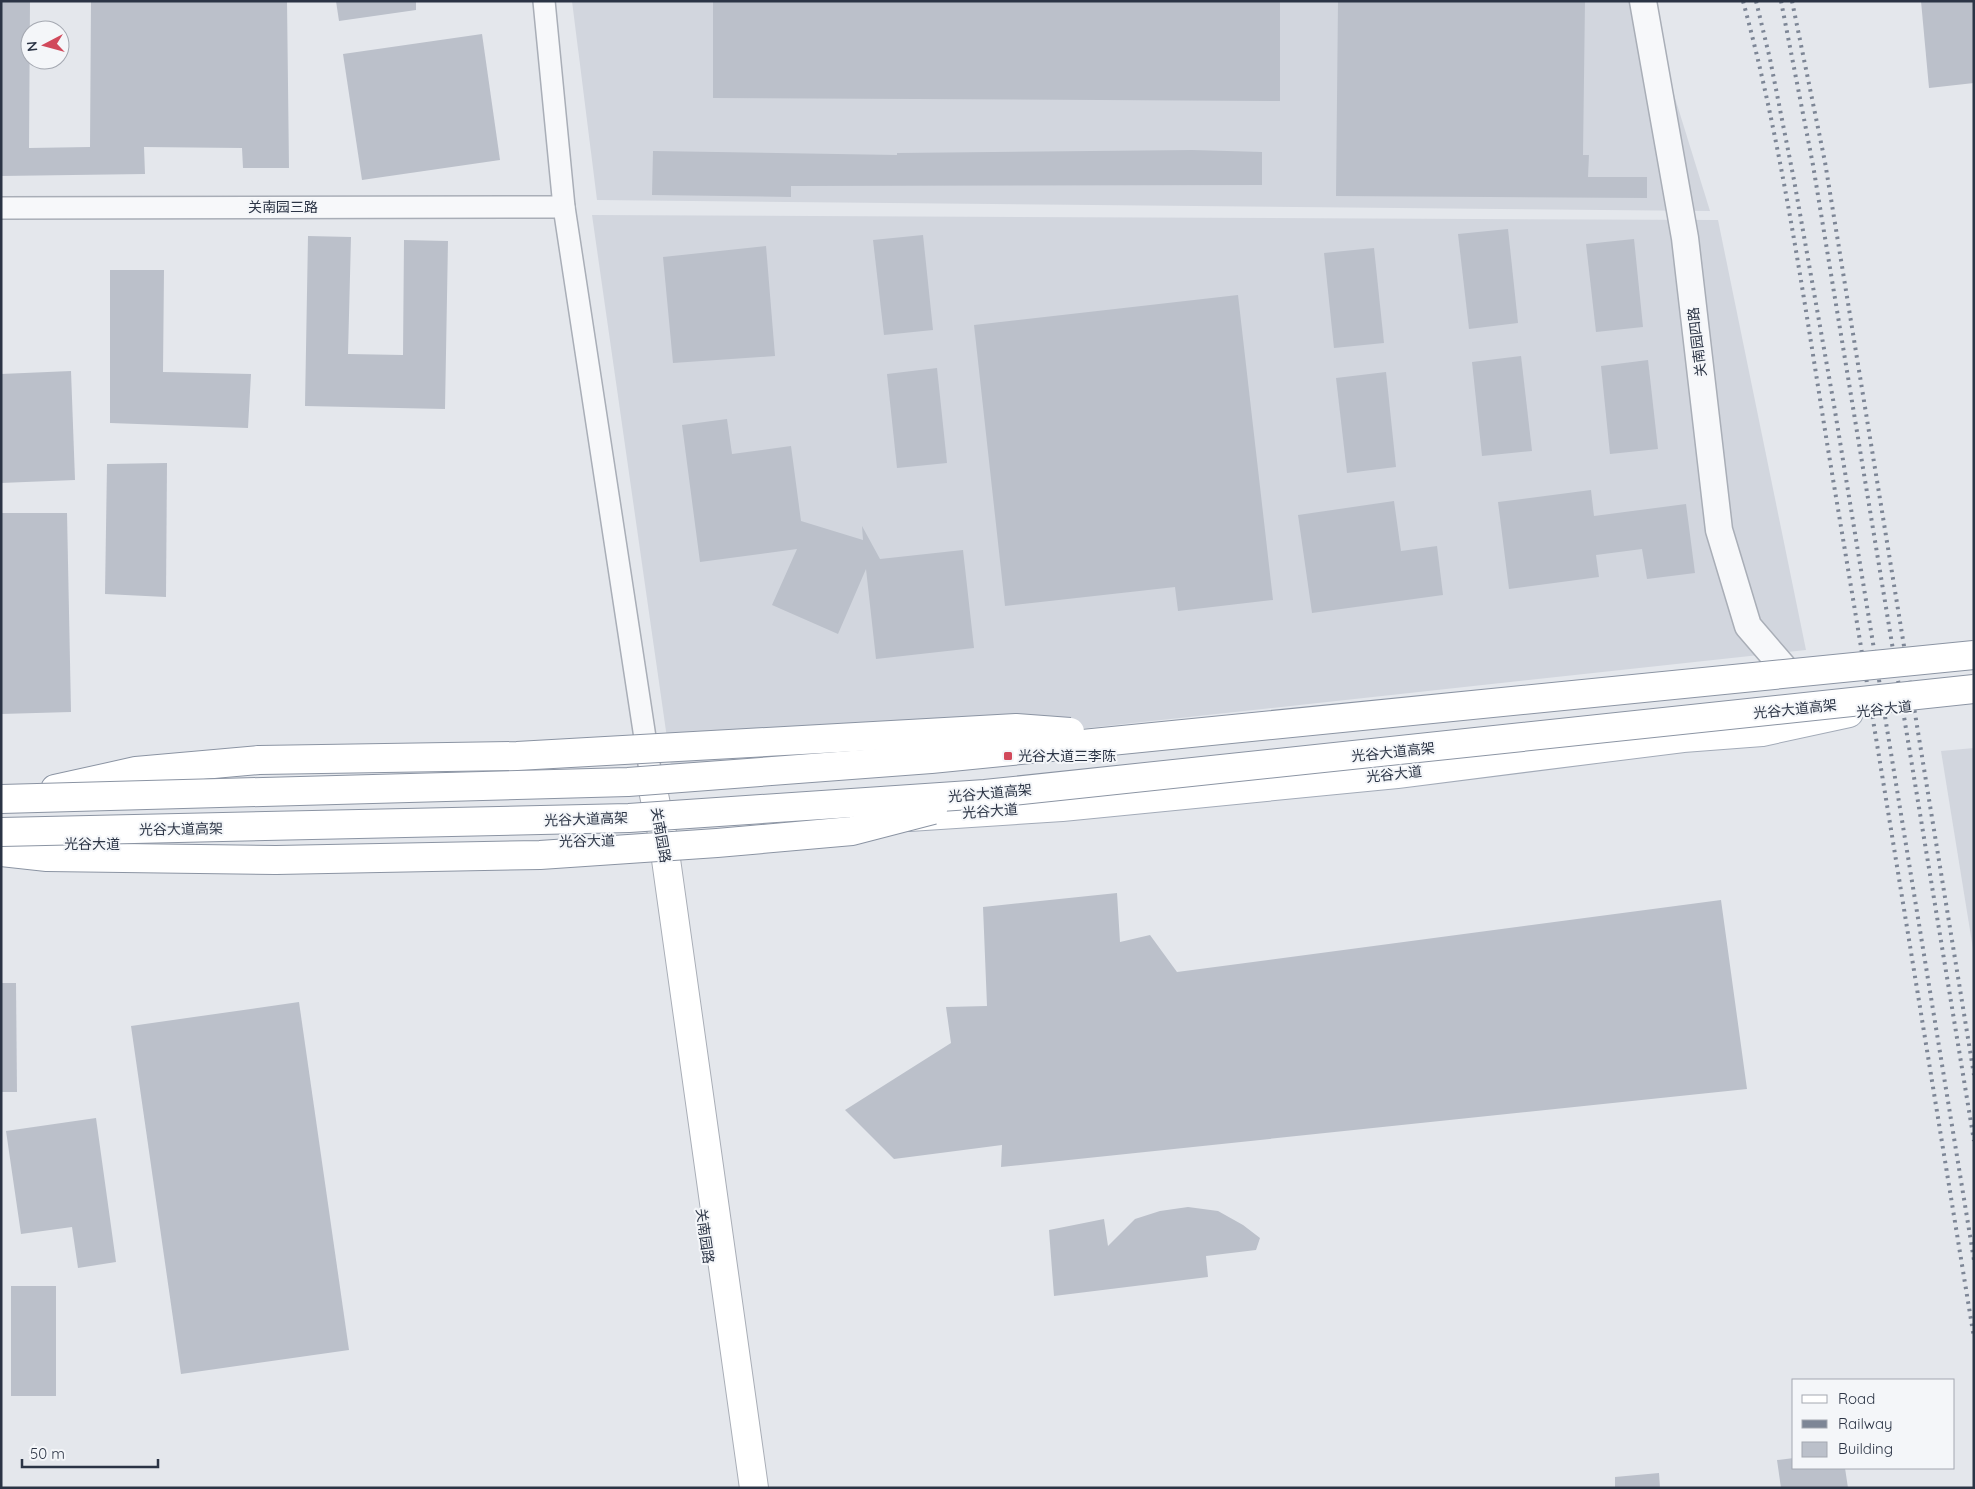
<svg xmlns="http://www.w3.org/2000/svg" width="1975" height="1489" viewBox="0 0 1975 1489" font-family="Quicksand,'Noto Sans SC',sans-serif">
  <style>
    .built { fill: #d2d6de }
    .building { fill: #bbc0ca }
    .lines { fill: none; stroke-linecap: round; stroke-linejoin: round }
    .minor-casing { stroke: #a9aeb7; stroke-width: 24 }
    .tertiary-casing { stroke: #a9aeb7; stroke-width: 29 }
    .secondary-casing { stroke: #a9aeb7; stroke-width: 30 }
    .primary-casing { stroke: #a3abb8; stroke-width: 30 }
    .trunk-casing { stroke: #8b94a3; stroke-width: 30 }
    .minor { stroke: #f7f8fa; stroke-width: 21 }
    .tertiary { stroke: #f7f8fa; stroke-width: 26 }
    .secondary { stroke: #fff; stroke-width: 28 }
    .primary { stroke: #fff; stroke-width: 28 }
    .trunk { stroke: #fff; stroke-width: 28 }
    .rail { stroke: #7d8696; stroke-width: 4; stroke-dasharray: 2.5 5; stroke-linecap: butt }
    .trunk-bridge-casing { stroke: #8b94a3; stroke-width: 30; stroke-linecap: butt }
    .trunk-bridge { stroke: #fff; stroke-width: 28 }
    .poi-dot { fill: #d1495b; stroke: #f4f6f9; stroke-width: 2 }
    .labels { text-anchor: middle; stroke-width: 4; stroke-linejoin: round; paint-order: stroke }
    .street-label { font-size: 14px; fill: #2b3445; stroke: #f4f6f9 }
    .poi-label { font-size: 14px; fill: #2b3445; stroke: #f4f6f9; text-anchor: start }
  </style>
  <rect width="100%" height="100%" fill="#e4e7ec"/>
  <g class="built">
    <polygon points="572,1 1645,1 1710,211 597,200"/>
    <polygon points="592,215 1718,220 1806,650 672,773"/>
    <polygon points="1974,748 1974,955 1941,751"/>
  </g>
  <g class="building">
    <polygon points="1,1 30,1 29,148 90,147 91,1 287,1 289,168 243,168 242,148 144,147 145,174 1,176"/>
    <polygon points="336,1 416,1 416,10 339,21"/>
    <polygon points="713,1 1280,1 1280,101 713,98"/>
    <polygon points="1338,1 1585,1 1583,155 1589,155 1588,177 1647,177 1647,198 1336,196"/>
    <polygon points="1921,1 1974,1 1974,83 1929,88"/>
    <polygon points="482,34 500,160 362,180 343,54"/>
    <polygon points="1192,150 1262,152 1262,185 791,186 791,197 652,195 653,151 897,155 897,153"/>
    <polygon points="1508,229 1518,323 1469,329 1458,234"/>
    <polygon points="923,235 933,330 884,335 873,240"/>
    <polygon points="308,236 351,237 348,354 403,355 404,240 448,241 445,409 305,406"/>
    <polygon points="1634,239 1643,327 1596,332 1586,244"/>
    <polygon points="766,246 775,356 673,363 663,257"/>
    <polygon points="1374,248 1384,343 1334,348 1324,253"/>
    <polygon points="110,270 164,270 163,372 251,374 248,428 110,423"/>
    <polygon points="1238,295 1273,600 1178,611 1175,587 1005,606 974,325"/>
    <polygon points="1521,356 1532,451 1482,456 1472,362"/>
    <polygon points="1648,360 1658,449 1610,454 1601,366"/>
    <polygon points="937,368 947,463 897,468 887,374"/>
    <polygon points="71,371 75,480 1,483 1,374"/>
    <polygon points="1386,372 1396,467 1347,473 1336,378"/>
    <polygon points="727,419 732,454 791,446 801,521 863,540 862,526 880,559 963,550 974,648 876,659 866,569 838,634 772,605 797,549 700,562 682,425"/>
    <polygon points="167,463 166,597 105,594 107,464"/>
    <polygon points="1591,490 1594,516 1686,504 1695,573 1647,579 1642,549 1596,555 1599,577 1509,589 1498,502"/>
    <polygon points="1394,501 1401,551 1437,546 1443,595 1312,613 1298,515"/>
    <polygon points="1,513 67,513 71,712 1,714"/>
    <polygon points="1117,893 1120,942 1150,935 1177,972 1721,900 1747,1089 1001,1167 1002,1145 894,1159 845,1110 951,1043 946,1007 987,1006 983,907"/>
    <polygon points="1,983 16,983 17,1092 1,1092"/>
    <polygon points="299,1002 349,1350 181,1374 131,1026"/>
    <polygon points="96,1118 116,1262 78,1268 72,1227 21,1234 6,1131"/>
    <polygon points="1188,1207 1218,1211 1243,1225 1260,1238 1256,1250 1206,1256 1208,1277 1054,1296 1049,1230 1104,1219 1108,1246 1135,1219 1160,1211"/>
    <rect x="11" y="1286" width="45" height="110"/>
    <polygon points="1794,1458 1794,1468 1845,1468 1848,1488 1781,1488 1777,1460"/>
    <polygon points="1659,1473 1660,1488 1615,1488 1615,1477"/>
  </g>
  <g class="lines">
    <defs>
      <g id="minor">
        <polyline points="544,1 564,207 653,790"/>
        <polyline points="1,208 564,207"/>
      </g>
      <polyline id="tertiary" points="1643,1 1685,238 1719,530 1748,626 1785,669"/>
      <polyline id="secondary" points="653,790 663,838 754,1488"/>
      <polyline id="primary" points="909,817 1062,807 1397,774 1683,738 1762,732 1849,713"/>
      <g id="trunk">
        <polyline points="55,789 136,771 259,760"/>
        <polyline points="1,852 47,857 276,860"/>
      </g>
    </defs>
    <use href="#minor" class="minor-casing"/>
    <use href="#tertiary" class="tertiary-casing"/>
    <use href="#secondary" class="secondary-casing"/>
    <use href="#primary" class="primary-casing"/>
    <use href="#trunk" class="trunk-casing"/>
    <use href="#minor" class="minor"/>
    <use href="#tertiary" class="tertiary"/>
    <use href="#secondary" class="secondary"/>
    <use href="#primary" class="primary"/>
    <use href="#trunk" class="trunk"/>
    <g class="rail">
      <path d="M1743,1C1787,163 1808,332 1836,497C1883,777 1928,1058 1974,1338"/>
      <polyline points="1756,1 1770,59 1794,180 1834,405 1974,1260"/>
      <polyline points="1781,1 1813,165 1974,1141"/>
      <polyline points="1792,1 1825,162 1974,1075"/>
    </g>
    <defs>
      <g id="trunk-bridge">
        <polyline points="259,760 517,756 1016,728 1070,732"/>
        <polyline points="1,799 628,782 931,759 1974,655"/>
        <polyline points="1,832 629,818 985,794 1974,689"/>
        <polyline points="276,860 540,855 717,843 852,831 933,810"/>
      </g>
    </defs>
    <use href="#trunk-bridge" class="trunk-bridge-casing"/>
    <use href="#trunk-bridge" class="trunk-bridge"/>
  </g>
  <rect class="poi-dot" x="1003" y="751" width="10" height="10" rx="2.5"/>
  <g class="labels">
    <g class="street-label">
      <text x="283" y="212">关南园三路</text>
      <text transform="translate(1697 342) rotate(-97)" y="5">关南园四路</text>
      <text transform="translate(1795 709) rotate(-6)" y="5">光谷大道高架</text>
      <text transform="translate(1884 709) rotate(-6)" y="5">光谷大道</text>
      <text transform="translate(1393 752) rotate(-6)" y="5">光谷大道高架</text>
      <text transform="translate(1394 774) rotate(-6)" y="5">光谷大道</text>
      <text transform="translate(990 793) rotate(-5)" y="5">光谷大道高架</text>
      <text transform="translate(990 811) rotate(-4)" y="5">光谷大道</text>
      <text transform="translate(586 819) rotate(-2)" y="5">光谷大道高架</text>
      <text transform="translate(181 829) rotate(-1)" y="5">光谷大道高架</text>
      <text transform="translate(661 835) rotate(80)" y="5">关南园路</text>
      <text transform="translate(587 841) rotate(-1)" y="5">光谷大道</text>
      <text x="92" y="849">光谷大道</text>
      <text transform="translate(705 1236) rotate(82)" y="5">关南园路</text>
    </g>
    <g class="poi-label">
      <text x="1018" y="761">光谷大道三李陈</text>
    </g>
  </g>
  <rect width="1975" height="1489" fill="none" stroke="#2b3445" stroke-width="5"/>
  <rect x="1792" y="1379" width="162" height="90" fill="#f4f6f9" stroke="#a4a8b1"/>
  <rect x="1802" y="1395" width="25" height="8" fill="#ffffff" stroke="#a4a8b1"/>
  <text x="1838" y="1404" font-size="15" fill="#2b3445">Road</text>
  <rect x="1802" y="1420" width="25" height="8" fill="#7d8696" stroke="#a4a8b1"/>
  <text x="1838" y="1429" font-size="15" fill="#2b3445">Railway</text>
  <rect x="1802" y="1442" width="25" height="15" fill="#bbc0ca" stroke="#a4a8b1"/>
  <text x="1838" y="1454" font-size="15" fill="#2b3445">Building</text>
  <g transform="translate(45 45) rotate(264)"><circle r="24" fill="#f4f6f9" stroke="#a4a8b1"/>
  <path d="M0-4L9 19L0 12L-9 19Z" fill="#d1495b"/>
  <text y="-8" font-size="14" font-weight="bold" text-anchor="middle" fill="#2b3445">N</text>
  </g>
  <path d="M22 1459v8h136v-8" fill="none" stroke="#2b3445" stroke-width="2.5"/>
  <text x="30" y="1459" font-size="15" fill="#2b3445" stroke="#f4f6f9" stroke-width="4" paint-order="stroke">50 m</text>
</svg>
